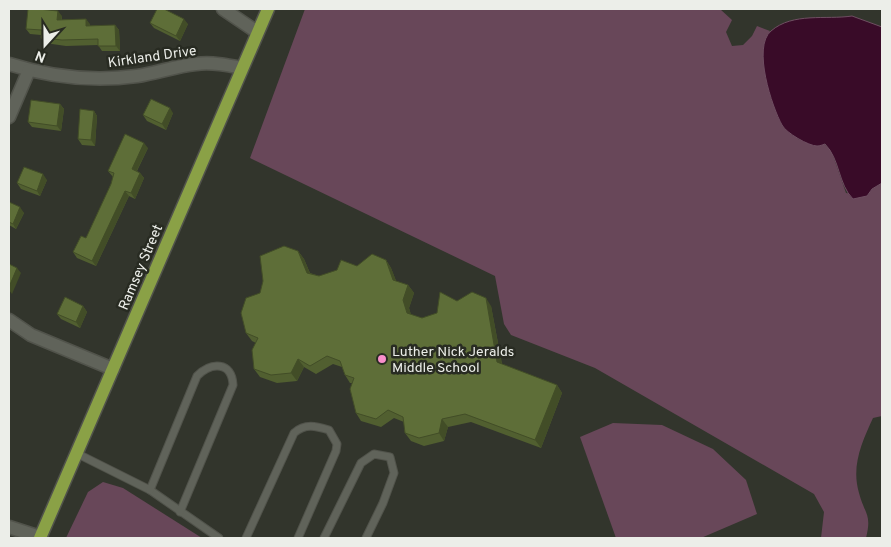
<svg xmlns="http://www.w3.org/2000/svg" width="891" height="547" viewBox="0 0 891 547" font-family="Overpass,sans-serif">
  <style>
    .green { fill: #684759 }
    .water { fill: #390b28; stroke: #6f4f62 }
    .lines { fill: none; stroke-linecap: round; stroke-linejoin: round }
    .lane-casing { stroke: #51534b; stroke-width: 9 }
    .street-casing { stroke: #51534b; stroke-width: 15 }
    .primary-casing { stroke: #51534b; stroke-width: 15 }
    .lane { stroke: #60635a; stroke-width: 7 }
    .street { stroke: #60635a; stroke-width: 12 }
    .primary { stroke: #8aa146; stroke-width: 12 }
    .wall { fill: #515f30 }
    .shaded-wall { fill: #424d27 }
    .building { fill: #5e6e38; stroke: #424d27 }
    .poi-dot { fill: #f98fca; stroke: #282b22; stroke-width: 2 }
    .labels { text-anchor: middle; stroke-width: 5; stroke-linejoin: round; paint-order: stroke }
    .street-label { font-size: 14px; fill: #eceee9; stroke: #282b22 }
    .poi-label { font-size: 14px; fill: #eceee9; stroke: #282b22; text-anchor: start }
  </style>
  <rect width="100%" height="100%" fill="#32352c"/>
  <g class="green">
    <path d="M305,9H720L732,20L726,32L732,46L743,45L752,36L757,26L770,31L765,41L798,139L817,146L824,144L831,150L846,193L867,196L872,189L882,183V416L873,418C862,442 851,466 859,493C865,515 872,514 866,538H821L824,512L814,494L595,368L511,335L504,324L495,276L250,158Z"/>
    <polygon points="613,423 662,425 713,449 746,480 757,514 701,538 616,538 580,437"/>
    <polygon points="103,482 123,488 202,538 66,538 88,492"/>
  </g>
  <path class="water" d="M852,16L882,27V183L872,189L867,196L853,199C838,184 840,159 825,144C822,145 820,146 817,146C809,146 786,133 782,125C772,107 752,47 771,31C793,12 826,20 852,16Z"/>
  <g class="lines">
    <defs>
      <g id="lane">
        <polyline points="76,453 150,490 219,538"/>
        <path d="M150,490L197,376C211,362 232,361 233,385L180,512"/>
        <path d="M246,538L294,433C305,423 316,426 329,430L337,444L336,451L298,538"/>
        <polyline points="324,538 361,463 374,454 390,457 394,473 383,503 366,538"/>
      </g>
      <g id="street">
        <polyline points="223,9 257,32"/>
        <path d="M9,64C50,77 93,82 137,76C157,73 176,66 196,64C212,62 227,65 242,68"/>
        <polyline points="9,117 29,70"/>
        <polyline points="9,320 31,335 113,369"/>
        <polyline points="9,527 40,537"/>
      </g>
      <polyline id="primary" points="40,538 268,9"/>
    </defs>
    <use href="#lane" class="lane-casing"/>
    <use href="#street" class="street-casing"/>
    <use href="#primary" class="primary-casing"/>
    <use href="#lane" class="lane"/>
    <use href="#street" class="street"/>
    <use href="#primary" class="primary"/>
  </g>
  <g class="wall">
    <polygon points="62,16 62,20 86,19 90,26 115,25 119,30 120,51 102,51 98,45 66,46 45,43 41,38 41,35 30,34 26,29"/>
    <polygon points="150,23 188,24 180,41 154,28"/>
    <polygon points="60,104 64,109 61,131 32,127 28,122"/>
    <polygon points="94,111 97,116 95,146 82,145 78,139"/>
    <polygon points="173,113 166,130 147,121 143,115"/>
    <polygon points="148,148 137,171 140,173 144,178 135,199 129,196 96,266 77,258 73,252 86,238 111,184 113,177 108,171"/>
    <polygon points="47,180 40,196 21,189 17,183"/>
    <polygon points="9,202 24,213 16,229 9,225"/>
    <polygon points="298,251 304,259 310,273 319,276 357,266 386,260 391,268 396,281 408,285 414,293 409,308 411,315 422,318 437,313 457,301 491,306 502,364 557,385 562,393 541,448 471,422 448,427 444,441 424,446 411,441 405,433 404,422 394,418 381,427 361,421 356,413 352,383 350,383 345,375 342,367 333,364 316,374 304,367 297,381 277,383 260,377 254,369 256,343 252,341 246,333 260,293"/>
    <polygon points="83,306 87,312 80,328 61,319 57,314"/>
  </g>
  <g class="shaded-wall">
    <polygon points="58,11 62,16 61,25 57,20"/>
    <polygon points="86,19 90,24 90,31 86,26"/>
    <polygon points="184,19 188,24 180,41 176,36"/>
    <polygon points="115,25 119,30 120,51 116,46"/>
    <polygon points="60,104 64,109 61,131 57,126"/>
    <polygon points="170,108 173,113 166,130 162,124"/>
    <polygon points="94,111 97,116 95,146 91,140"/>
    <polygon points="144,143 148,148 135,174 132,169"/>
    <polygon points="140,173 144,178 135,199 131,193"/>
    <polygon points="43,174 47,180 40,196 37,191"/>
    <polygon points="125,191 129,196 96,266 92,261"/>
    <polygon points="20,207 24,213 16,229 13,224"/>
    <polygon points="298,251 304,259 313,281 307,273"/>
    <polygon points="386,260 391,268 399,288 393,280"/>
    <polygon points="17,268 21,273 12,294 9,290 9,287"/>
    <polygon points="408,285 414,293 409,308 413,321 407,313 403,300"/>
    <polygon points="486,298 491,306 503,370 497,362"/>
    <polygon points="83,306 87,312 80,328 76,322"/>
    <polygon points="298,359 304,367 297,381 291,373"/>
    <polygon points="557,385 562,393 541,448 535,440"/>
    <polygon points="442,419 448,427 444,441 439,433"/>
  </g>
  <g class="building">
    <polygon points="28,9 38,9 58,11 57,20 86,19 86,26 115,25 116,46 98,46 98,39 62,40 41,38 42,30 26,29"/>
    <polygon points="157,9 164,9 184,19 176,36 150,23"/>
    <polygon points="151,99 170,108 162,124 143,115"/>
    <polygon points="31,100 60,104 57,126 28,122"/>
    <polygon points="80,109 94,111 91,140 78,139"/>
    <polygon points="125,134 144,143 132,169 140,173 131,193 125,191 92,261 73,252 81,236 86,238 111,184 114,173 108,171"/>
    <polygon points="24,167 43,174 37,191 17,183"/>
    <polygon points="9,202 20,207 13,224 9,222"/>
    <polygon points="284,246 298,251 307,273 319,276 337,270 341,260 357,266 372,254 386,260 393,280 408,285 403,300 407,313 422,318 437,313 440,292 457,301 472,292 486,298 497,362 557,385 535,440 465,414 442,419 439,433 419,438 405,433 403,417 388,410 376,419 356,413 350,389 354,378 345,375 340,361 327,356 310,366 298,359 291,373 271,375 254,369 252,350 258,338 246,333 241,313 246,298 260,293 263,281 260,256"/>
    <polygon points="9,264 17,268 9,287"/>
    <polygon points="65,297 83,306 76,322 57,314"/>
  </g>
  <circle class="poi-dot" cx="382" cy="359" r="5"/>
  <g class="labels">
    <g class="street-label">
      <text transform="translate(152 56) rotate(-8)" y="5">Kirkland Drive</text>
      <text transform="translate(140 267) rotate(-67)" y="5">Ramsey Street</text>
    </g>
    <g class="poi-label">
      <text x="392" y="356">Luther Nick Jeralds<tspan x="392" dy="16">Middle School</tspan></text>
    </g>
  </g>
  <rect width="891" height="547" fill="none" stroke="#eceee9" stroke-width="20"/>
  <g transform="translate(45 45) rotate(201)" stroke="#282b22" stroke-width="4" paint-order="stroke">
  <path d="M0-4L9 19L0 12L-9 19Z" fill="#eceee9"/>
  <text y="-8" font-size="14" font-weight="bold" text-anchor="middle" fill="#eceee9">N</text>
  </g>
</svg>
